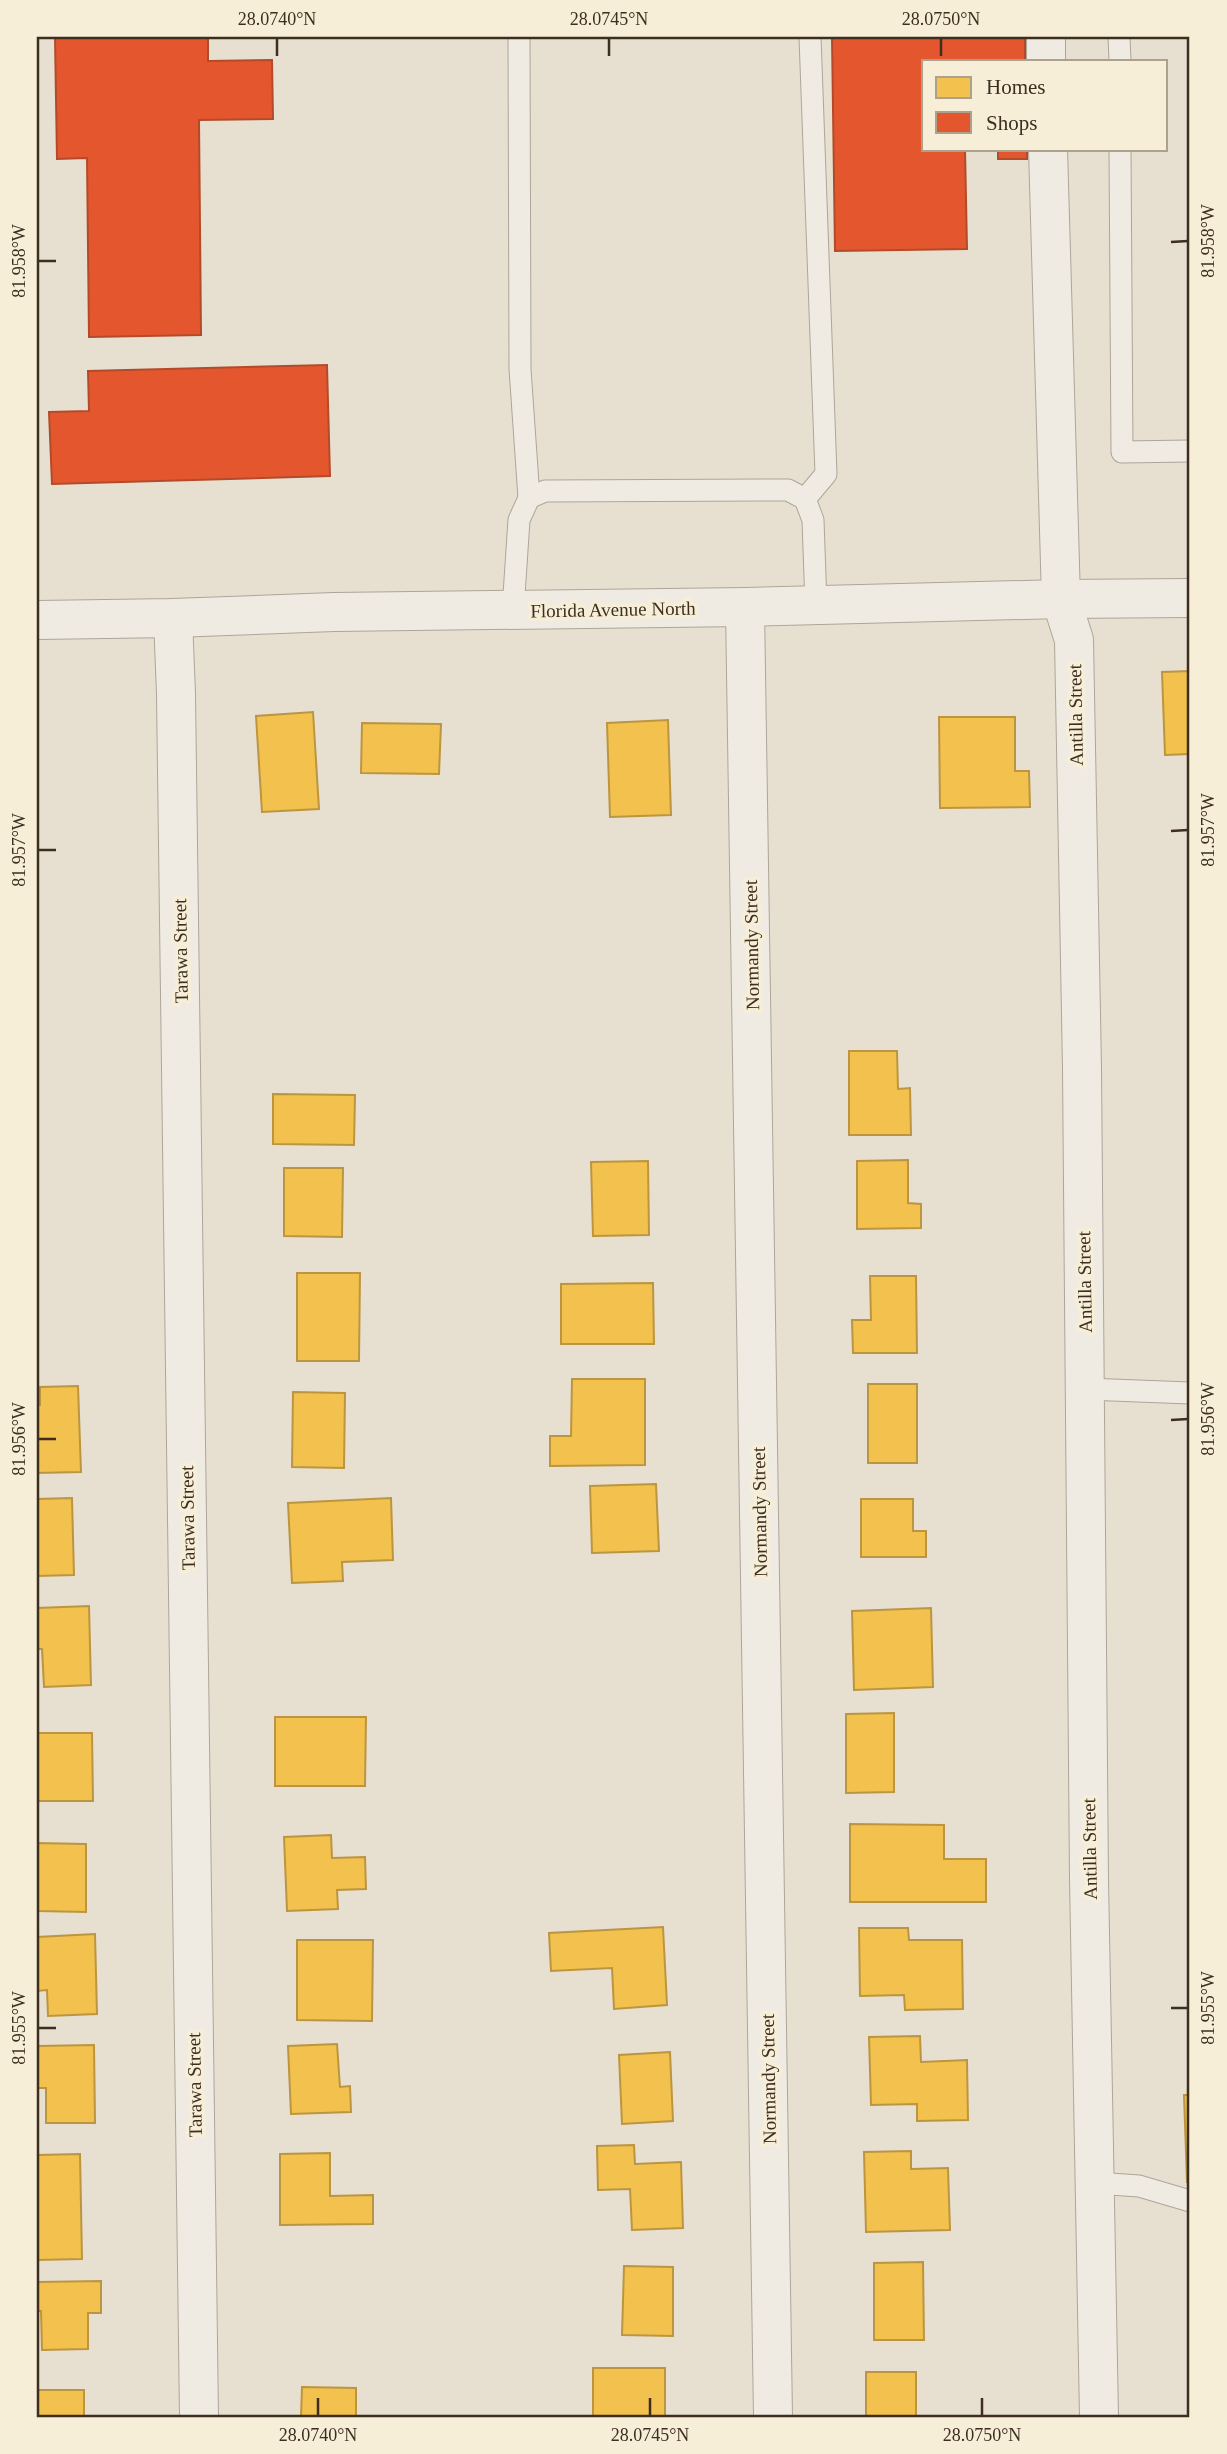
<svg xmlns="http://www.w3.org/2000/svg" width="1227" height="2454" viewBox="0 0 1227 2454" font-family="'Times New Roman',serif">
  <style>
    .homes { fill: #f2c14e; stroke: #bc9540; stroke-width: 2 }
    .shops { fill: #e4572e; stroke: #b24b2a; stroke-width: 2 }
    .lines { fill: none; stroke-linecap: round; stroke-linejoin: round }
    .service-casing { stroke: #ada599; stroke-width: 23 }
    .minor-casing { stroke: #ada599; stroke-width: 40 }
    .tertiary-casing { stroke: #ada599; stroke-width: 40 }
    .service { stroke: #efebe3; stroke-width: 21 }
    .minor { stroke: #efebe3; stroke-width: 38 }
    .tertiary { stroke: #efebe3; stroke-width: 38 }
    .ticks { fill: none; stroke: #3d2e20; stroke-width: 2.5 }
    .labels { text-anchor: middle; stroke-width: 7; stroke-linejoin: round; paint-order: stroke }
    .street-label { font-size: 19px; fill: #3d2e20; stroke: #f7eed8 }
    .neatline { fill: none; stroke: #3d2e20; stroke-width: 2.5 }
    .ticks-label { font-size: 18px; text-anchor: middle; fill: #3d2e20 }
  </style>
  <rect width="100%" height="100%" fill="#e7e0d1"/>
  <g class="homes">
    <polygon points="1190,671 1190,754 1165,755 1162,672"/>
    <polygon points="313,712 319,809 262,812 256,716"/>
    <polygon points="939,717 1015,717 1015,771 1029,771 1030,807 940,808"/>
    <polygon points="668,720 671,815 610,817 607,723"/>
    <polygon points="362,723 441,724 439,774 361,773"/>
    <polygon points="849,1051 897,1051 898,1089 910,1088 911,1135 849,1135"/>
    <polygon points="273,1094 355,1095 354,1145 273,1144"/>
    <polygon points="908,1160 908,1203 921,1204 921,1228 857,1229 857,1161"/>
    <polygon points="648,1161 649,1235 593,1236 591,1162"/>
    <polygon points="284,1168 343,1168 342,1237 284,1236"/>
    <polygon points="297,1273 360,1273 359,1361 297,1361"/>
    <polygon points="870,1276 916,1276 917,1353 853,1353 852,1320 871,1320"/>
    <polygon points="653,1283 654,1344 561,1344 561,1284"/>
    <polygon points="572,1379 645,1379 645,1465 550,1466 550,1436 571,1436"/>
    <rect x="868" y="1384" width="49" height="79"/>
    <polygon points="78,1386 81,1472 37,1473 37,1405 40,1405 40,1387"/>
    <polygon points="293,1392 345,1393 344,1468 292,1467"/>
    <polygon points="656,1484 659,1551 592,1553 590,1486"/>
    <polygon points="72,1498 74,1575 37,1576 37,1499"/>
    <polygon points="391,1498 393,1560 342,1562 343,1581 292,1583 288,1503"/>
    <polygon points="861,1499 913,1499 913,1531 926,1531 926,1557 861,1557"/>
    <polygon points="89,1606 91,1685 44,1687 42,1649 37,1649 37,1608"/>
    <polygon points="931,1608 933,1687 854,1690 852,1611"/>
    <polygon points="894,1713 894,1792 846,1793 846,1714"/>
    <polygon points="275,1717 366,1717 365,1786 275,1786"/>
    <polygon points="37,1733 92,1733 93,1801 37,1801"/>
    <polygon points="850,1824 944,1825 944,1859 986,1859 986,1902 850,1902"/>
    <polygon points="331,1835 332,1858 365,1857 366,1889 337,1890 338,1909 287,1911 284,1837"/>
    <polygon points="37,1843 86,1844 86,1912 37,1911"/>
    <polygon points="663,1927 667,2005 614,2009 612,1968 551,1971 549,1933"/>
    <polygon points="859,1928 908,1928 909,1940 962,1940 963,2009 905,2010 904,1995 860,1996"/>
    <polygon points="95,1934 97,2014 48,2016 47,1990 37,1991 37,1937"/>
    <polygon points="297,1940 373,1940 372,2021 297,2020"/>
    <polygon points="920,2036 921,2062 967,2060 968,2120 917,2121 917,2104 871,2105 869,2037"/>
    <polygon points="337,2044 340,2087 350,2086 351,2112 291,2114 288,2046"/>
    <polygon points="94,2045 95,2123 46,2123 46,2088 37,2088 37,2046"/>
    <polygon points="670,2052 673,2121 622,2124 619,2055"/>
    <polygon points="1184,2095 1190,2095 1190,2182 1187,2182"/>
    <polygon points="634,2145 635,2164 681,2162 683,2228 632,2230 630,2189 598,2190 597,2146"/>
    <polygon points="911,2151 911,2169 948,2168 950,2230 866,2232 864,2152"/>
    <polygon points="330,2153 330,2196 373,2195 373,2224 280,2225 280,2154"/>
    <polygon points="80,2154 82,2259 37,2260 37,2155"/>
    <polygon points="923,2262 924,2340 874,2340 874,2263"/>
    <polygon points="624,2266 673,2267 673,2336 622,2335"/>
    <polygon points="101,2281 101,2313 88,2313 88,2349 42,2350 41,2311 37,2311 37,2282"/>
    <rect x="593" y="2368" width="72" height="49"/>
    <rect x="866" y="2372" width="50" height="45"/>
    <polygon points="302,2387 356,2388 356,2417 301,2417"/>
    <rect x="37" y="2390" width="47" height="27"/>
  </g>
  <g class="shops">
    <polygon points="55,37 208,37 208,61 272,60 273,119 199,120 201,335 89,337 87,158 57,159"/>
    <polygon points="832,37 1025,37 1025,61 924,61 924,149 965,149 967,249 835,251"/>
    <rect x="998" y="149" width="29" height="10"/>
    <polygon points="327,365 330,476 52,484 49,412 89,411 88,371"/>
  </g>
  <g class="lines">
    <defs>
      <g id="service">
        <polyline points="519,37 520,369 529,498"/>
        <polyline points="1119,37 1120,61"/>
        <polyline points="1120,149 1122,452 1190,451"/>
        <polyline points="805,499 826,474 810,37"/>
        <polyline points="513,610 519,520 529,498 545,491 788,490 805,499 813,520 816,605"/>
        <polyline points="1086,1389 1190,1393"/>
        <polyline points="1095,2183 1139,2186 1190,2201"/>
      </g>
      <g id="minor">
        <polyline points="1046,37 1046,61"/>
        <polyline points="1048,149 1061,599 1074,640 1082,1068 1089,1879 1099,2417"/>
        <polyline points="745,607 773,2417"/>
        <polyline points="173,618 176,694 199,2417"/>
      </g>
      <polyline id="tertiary" points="37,620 173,618 334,612 745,607 1061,599 1190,598"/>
    </defs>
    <use href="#service" class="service-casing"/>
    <use href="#minor" class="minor-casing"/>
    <use href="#tertiary" class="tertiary-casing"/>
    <use href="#service" class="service"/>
    <use href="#minor" class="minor"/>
    <use href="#tertiary" class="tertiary"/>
  </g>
  <path class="ticks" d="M277,38V56M609,38V56M941,38V56M1171,242L1188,241M38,261H56M1171,831L1188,830M38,850H56M1171,1420L1188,1419M38,1439H56M1171,2008H1188M38,2028H56M318,2398V2416M650,2398V2416M982,2398V2416"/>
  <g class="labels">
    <g class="street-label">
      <text transform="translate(613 609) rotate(-1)" y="7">Florida Avenue North</text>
      <text transform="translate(1075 715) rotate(-91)" y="7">Antilla Street</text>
      <text transform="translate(751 945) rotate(-91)" y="7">Normandy Street</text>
      <text transform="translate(180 951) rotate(-91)" y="7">Tarawa Street</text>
      <text transform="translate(1084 1282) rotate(-91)" y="7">Antilla Street</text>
      <text transform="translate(759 1512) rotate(-91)" y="7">Normandy Street</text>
      <text transform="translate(187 1518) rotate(-91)" y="7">Tarawa Street</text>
      <text transform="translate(1089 1849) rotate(-91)" y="7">Antilla Street</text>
      <text transform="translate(768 2079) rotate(-91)" y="7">Normandy Street</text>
      <text transform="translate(194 2085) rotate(-91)" y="7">Tarawa Street</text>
    </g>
  </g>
  <rect width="1227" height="2454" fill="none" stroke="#f7eed8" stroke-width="77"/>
  <rect x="922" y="60" width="245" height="91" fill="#f7eed8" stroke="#ada18e" stroke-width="2"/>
  <rect x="936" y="77" width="35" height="21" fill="#f2c14e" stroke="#ada18e" stroke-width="2"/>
  <text x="986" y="94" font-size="21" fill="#3d2e20">Homes</text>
  <rect x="936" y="112" width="35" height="21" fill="#e4572e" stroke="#ada18e" stroke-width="2"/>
  <text x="986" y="130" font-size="21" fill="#3d2e20">Shops</text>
  <rect x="38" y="38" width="1150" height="2378" class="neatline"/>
  <g class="ticks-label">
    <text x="277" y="25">28.0740°N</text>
    <text x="609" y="25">28.0745°N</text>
    <text x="941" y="25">28.0750°N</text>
    <text transform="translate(1208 241) rotate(-90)" y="6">81.958°W</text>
    <text transform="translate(19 261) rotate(-90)" y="6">81.958°W</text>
    <text transform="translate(1208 830) rotate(-90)" y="6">81.957°W</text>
    <text transform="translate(19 850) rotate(-90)" y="6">81.957°W</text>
    <text transform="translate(1208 1419) rotate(-90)" y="6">81.956°W</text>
    <text transform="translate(19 1439) rotate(-90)" y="6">81.956°W</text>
    <text transform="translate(1208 2008) rotate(-90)" y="6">81.955°W</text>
    <text transform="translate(19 2028) rotate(-90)" y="6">81.955°W</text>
    <text x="318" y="2441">28.0740°N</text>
    <text x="650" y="2441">28.0745°N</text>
    <text x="982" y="2441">28.0750°N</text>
  </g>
</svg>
